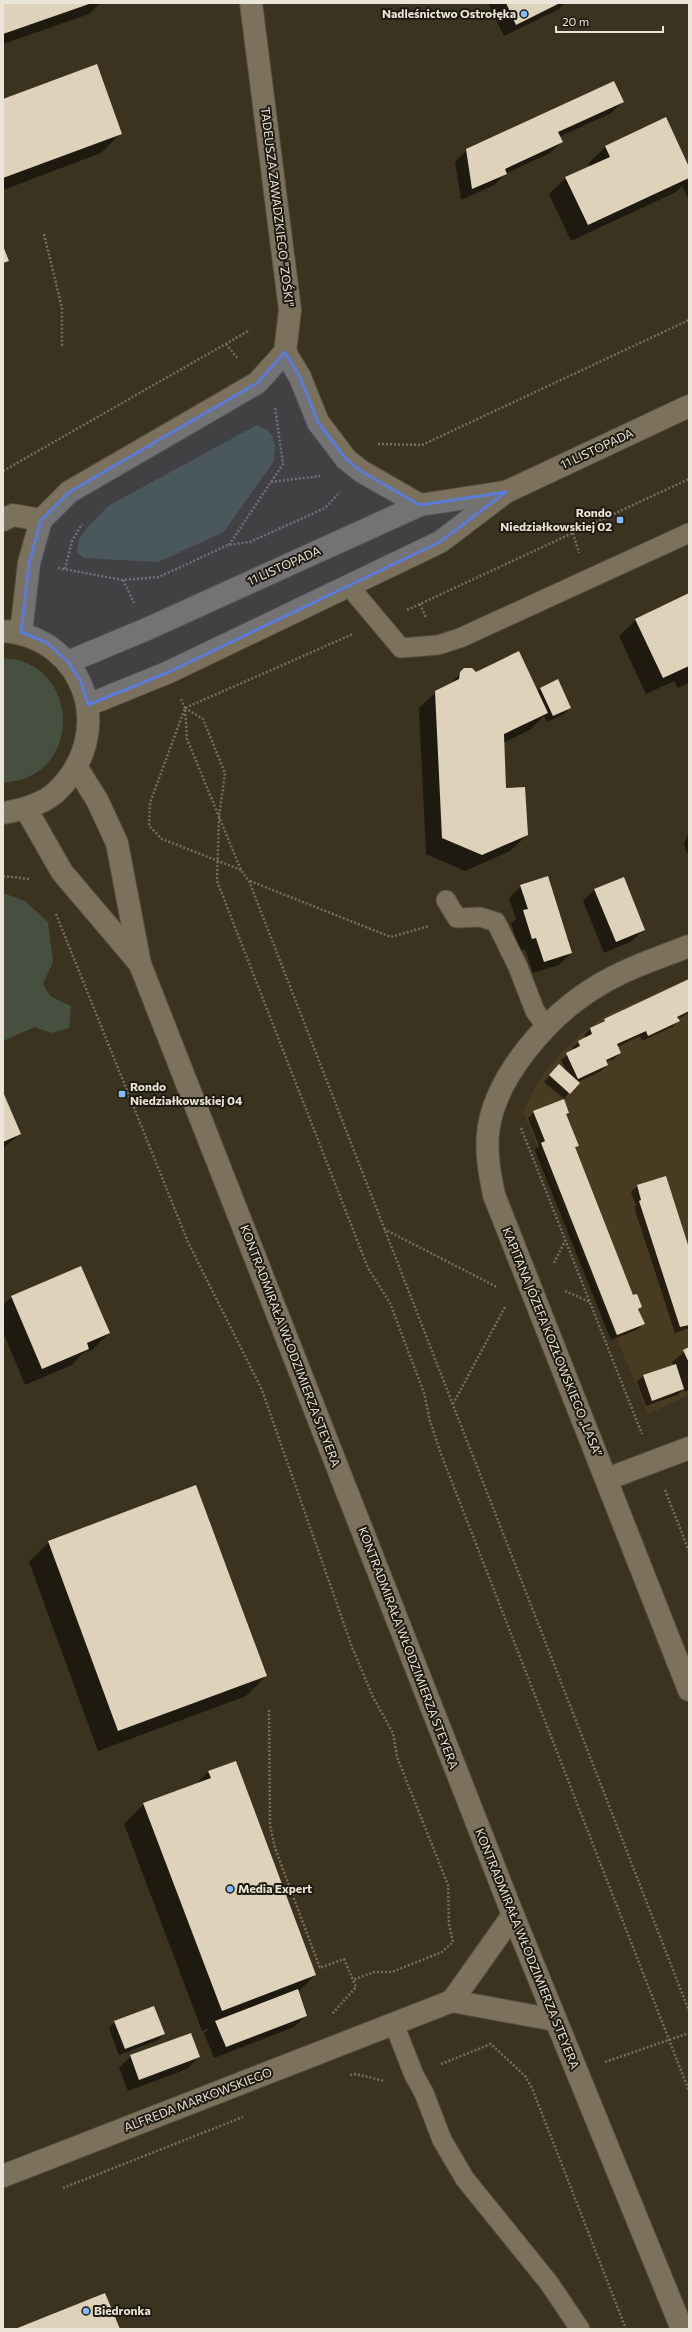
<svg xmlns="http://www.w3.org/2000/svg" width="692" height="2332" viewBox="0 0 692 2332" font-family="Commissioner,sans-serif">
  <style>
    .built { fill: #483b21 }
    .green { fill: #464f40 }
    .shadow { fill: #0007 }
    .building { fill: #ded2bb }
    .lines { fill: none; stroke-linecap: round; stroke-linejoin: round }
    .lane-casing { stroke: #564f3e; stroke-width: 21 }
    .street-casing { stroke: #564f3e; stroke-width: 24 }
    .secondary-casing { stroke: #564f3e; stroke-width: 24 }
    .path { stroke: #766e5e; stroke-width: 2.5; stroke-dasharray: 2 2; stroke-linecap: butt }
    .lane { stroke: #7b715c; stroke-width: 19 }
    .street { stroke: #7b715c; stroke-width: 22 }
    .secondary { stroke: #7b715c; stroke-width: 22 }
    .marked { fill: #5b7bd8; fill-opacity: 0.2; stroke: #5b7bd8; stroke-width: 3; stroke-linejoin: round }
    .poi-dot { fill: #84bcfb; stroke: #1f1b12; stroke-width: 1.5 }
    .labels { text-anchor: middle; stroke-width: 4; stroke-linejoin: round; paint-order: stroke }
    .poi-label { font-size: 12px; font-weight: bold; fill: #ebe5d9; stroke: #1f1b12; text-anchor: start }
    .street-label { font-size: 12px; fill: #ebe5d9; stroke: #1f1b12 }
  </style>
  <rect width="100%" height="100%" fill="#3b321f"/>
  <polygon class="built" points="689,978 689,1395 648,1414 523,1112 537,1083 558,1056 581,1034 602,1017"/>
  <g class="green">
    <polygon points="257,425 267,430 272,436 275,445 274,461 224,532 158,562 83,558 77,552 79,539 86,529 108,506"/>
    <path d="M3,658C10,659 18,659 24,662C68,678 77,741 40,770C29,779 16,781 3,783Z"/>
    <polygon points="3,893 25,901 48,922 53,962 43,984 50,996 71,1006 69,1028 51,1033 35,1027 3,1041"/>
  </g>
  <g class="shadow">
    <polygon points="3,3 100,3 89,14 3,44"/>
    <polygon points="488,3 565,3 559,9 504,36"/>
    <polygon points="3,100 121,133 101,153 3,190"/>
    <polygon points="623,101 611,113 559,137 561,142 550,153 505,174 494,185 461,200 455,162 467,150"/>
    <polygon points="666,118 689,169 687,181 689,180 689,200 682,186 676,192 571,241 549,194 566,178 590,167 589,163 605,147"/>
    <polygon points="689,594 689,683 678,688 674,681 646,694 619,636 636,620"/>
    <polygon points="465,669 537,692 540,688 570,708 564,714 547,722 544,716 531,729 503,743 505,790 527,835 510,851 465,871 426,854 419,708 436,692 448,686"/>
    <polygon points="689,833 689,855 686,852 684,843"/>
    <polygon points="521,886 571,953 559,965 533,973 525,949 520,951 511,923 516,919 509,898"/>
    <polygon points="595,889 644,929 632,941 604,953 583,901"/>
    <polygon points="689,980 689,1013 677,1019 678,1021 672,1027 642,1041 640,1036 617,1047 620,1053 614,1059 606,1062 607,1065 601,1071 578,1082 564,1099 544,1082 553,1071 566,1071 561,1060 574,1050 572,1047 586,1038 584,1035 590,1029 605,1020"/>
    <polygon points="3,1093 20,1134 3,1148"/>
    <polygon points="534,1112 568,1113 565,1115 577,1145 574,1149 632,1296 641,1306 638,1310 643,1324 637,1330 611,1340 535,1150 539,1146 528,1118"/>
    <polygon points="637,1186 689,1251 689,1328 675,1333 634,1207 636,1206 631,1192"/>
    <polygon points="12,1297 109,1333 92,1350 83,1353 72,1365 25,1385 3,1332 3,1305"/>
    <polygon points="689,1348 689,1390 685,1392 684,1389 677,1395 646,1406 637,1382 643,1376 674,1366 672,1362"/>
    <polygon points="49,1542 266,1676 246,1696 98,1751 29,1562"/>
    <polygon points="209,1771 315,1975 298,1992 306,2015 294,2027 214,2058 204,2033 210,2028 202,2031 124,1824 144,1804 195,1785"/>
    <polygon points="115,2022 164,2034 158,2040 119,2055 109,2028"/>
    <polygon points="131,2056 199,2057 187,2069 128,2091 119,2068"/>
  </g>
  <g class="building">
    <polygon points="3,3 92,3 3,34"/>
    <polygon points="506,3 560,3 516,25"/>
    <polygon points="97,64 122,134 3,178 3,99"/>
    <polygon points="614,81 624,102 558,132 563,142 505,169 507,174 472,189 466,149"/>
    <polygon points="666,117 689,167 689,178 588,225 565,177 610,157 605,146"/>
    <polygon points="3,246 9,261 3,263"/>
    <polygon points="689,593 689,666 663,678 635,619"/>
    <polygon points="519,651 548,713 504,734 506,788 525,787 528,835 482,855 442,838 435,691 459,679 460,672 464,668 472,668 476,672"/>
    <polygon points="558,679 571,708 553,716 540,688"/>
    <polygon points="548,876 572,953 544,962 536,938 532,939 523,910 528,909 520,885"/>
    <polygon points="624,877 645,930 616,942 594,889"/>
    <polygon points="689,979 689,1011 677,1017 680,1021 648,1036 646,1031 617,1044 621,1053 606,1060 608,1065 578,1079 566,1053 580,1046 578,1041 592,1034 590,1028 605,1021 604,1019"/>
    <polygon points="559,1064 580,1083 570,1094 549,1075"/>
    <polygon points="3,1092 21,1134 3,1142"/>
    <polygon points="564,1099 569,1113 566,1114 579,1146 575,1147 633,1295 637,1294 642,1307 638,1309 645,1324 617,1335 541,1143 545,1141 533,1111"/>
    <polygon points="666,1176 689,1248 689,1325 680,1327 639,1201 641,1200 637,1185"/>
    <polygon points="81,1266 110,1333 87,1343 89,1349 42,1369 11,1296"/>
    <polygon points="689,1347 689,1363 683,1350"/>
    <polygon points="676,1364 684,1389 652,1401 643,1375"/>
    <polygon points="196,1485 267,1676 118,1731 48,1541"/>
    <polygon points="236,1761 316,1975 222,2011 143,1803 211,1778 208,1771"/>
    <polygon points="298,1989 307,2016 226,2047 215,2021"/>
    <polygon points="154,2006 165,2034 125,2049 114,2021"/>
    <polygon points="191,2033 200,2057 139,2080 130,2055"/>
    <polygon points="105,2293 120,2329 15,2329"/>
  </g>
  <g class="lines">
    <defs>
      <g id="lane">
        <polyline points="349,586 401,648 438,645 460,638 689,533"/>
        <polyline points="446,900 457,918 480,917 496,922 518,967 535,1011 547,1027"/>
        <polyline points="394,2024 414,2075 424,2093 442,2140 465,2179 549,2283 580,2329"/>
      </g>
      <g id="street">
        <polyline points="285,352 300,377 318,422 346,459 361,471 420,505"/>
        <polyline points="3,520 13,515 41,520"/>
        <polyline points="21,632 29,563 41,520 69,492 257,383 285,352 290,310 251,3"/>
        <path d="M689,946C659,958 627,968 599,985C551,1013 493,1077 488,1134C486,1155 490,1175 494,1195L689,1690"/>
        <polyline points="607,1479 689,1448"/>
        <polyline points="452,2001 513,1915"/>
        <polyline points="3,2176 452,2001 555,2020"/>
      </g>
      <g id="secondary">
        <path d="M3,631C87,638 117,735 56,792C42,805 21,810 3,813"/>
        <polyline points="68,662 147,629 420,505 504,492"/>
        <polyline points="88,705 169,672 440,542 506,492 689,406"/>
        <polyline points="77,768 97,800 117,843 140,964 513,1915 682,2329"/>
        <polyline points="26,809 62,872 140,964"/>
      </g>
    </defs>
    <use href="#lane" class="lane-casing"/>
    <use href="#street" class="street-casing"/>
    <use href="#secondary" class="secondary-casing"/>
    <g class="path">
      <polyline points="44,234 62,308 62,348"/>
      <polyline points="226,344 238,359"/>
      <polyline points="378,444 422,445 689,320"/>
      <polyline points="3,471 250,330"/>
      <polyline points="271,482 320,476"/>
      <polyline points="573,533 579,553"/>
      <polyline points="229,545 283,464 275,407"/>
      <polyline points="58,568 123,580 159,577 228,545 250,542 325,508 340,492"/>
      <polyline points="65,569 72,541 82,524"/>
      <polyline points="123,580 134,603"/>
      <polyline points="420,604 426,618"/>
      <polyline points="407,610 689,479"/>
      <polyline points="181,699 185,708 187,739 241,870 249,881 689,2011"/>
      <polyline points="185,708 203,719 225,773 219,817 217,881 368,1268 390,1303 424,1393 430,1421 441,1454 689,2091"/>
      <polyline points="241,870 162,839 149,826 150,803 185,708 353,634"/>
      <polyline points="3,876 30,879"/>
      <polyline points="250,881 391,937 429,926"/>
      <polyline points="56,914 188,1242 262,1390 352,1647 373,1697 393,1733 397,1757 448,1885 449,1924 453,1942 442,1952 392,1972 374,1972 353,1980"/>
      <polyline points="521,1128 642,1434"/>
      <polyline points="384,1229 497,1287"/>
      <polyline points="554,1263 565,1241"/>
      <polyline points="565,1291 590,1302"/>
      <polyline points="453,1404 505,1307"/>
      <polyline points="665,1490 689,1551"/>
      <polyline points="269,1710 270,1825 275,1848 320,1968 344,1959 356,1987 332,2014"/>
      <polyline points="605,2062 689,2033"/>
      <polyline points="441,2064 491,2044 525,2076 532,2088 626,2329"/>
      <polyline points="350,2075 356,2074 384,2081"/>
      <polyline points="63,2188 243,2117"/>
    </g>
    <use href="#lane" class="lane"/>
    <use href="#street" class="street"/>
    <use href="#secondary" class="secondary"/>
  </g>
  <path class="marked" d="M285,352L300,377L318,422L346,459L361,471L420,505L506,492L440,542L169,672L88,705L81,682L68,662L47,643L21,632L29,563L41,520L69,492L257,383Z"/>
  <g class="poi-dot">
    <circle cx="524" cy="14" r="4"/>
    <rect x="616" y="516" width="8" height="8" rx="2"/>
    <rect x="118" y="1090" width="8" height="8" rx="2"/>
    <circle cx="230" cy="1889" r="4"/>
    <circle cx="86" cy="2311" r="4"/>
  </g>
  <g class="labels">
    <g class="poi-label">
      <text x="516" y="18" text-anchor="end">Nadleśnictwo Ostrołęka</text>
      <text x="612" y="517" text-anchor="end">Rondo<tspan x="612" dy="14">Niedziałkowskiej 02</tspan></text>
      <text x="130" y="1091">Rondo<tspan x="130" dy="14">Niedziałkowskiej 04</tspan></text>
      <text x="238" y="1893">Media Expert</text>
      <text x="94" y="2315">Biedronka</text>
    </g>
    <g class="street-label">
      <text transform="translate(277 207) rotate(83)" y="4">TADEUSZA ZAWADZKIEGO "ZOŚKI"</text>
      <text transform="translate(597 449) rotate(-25)" y="4">11 LISTOPADA</text>
      <text transform="translate(284 566) rotate(-24)" y="4">11 LISTOPADA</text>
      <text transform="translate(552 1342) rotate(68)" y="4">KAPITANA JÓZEFA KOZŁOWSKIEGO „LASA”</text>
      <text transform="translate(290 1346) rotate(69)" y="4">KONTRADMIRAŁA WŁODZIMIERZA STEYERA</text>
      <text transform="translate(408 1648) rotate(69)" y="4">KONTRADMIRAŁA WŁODZIMIERZA STEYERA</text>
      <text transform="translate(527 1949) rotate(68)" y="4">KONTRADMIRAŁA WŁODZIMIERZA STEYERA</text>
      <text transform="translate(198 2100) rotate(-21)" y="4">ALFREDA MARKOWSKIEGO</text>
    </g>
  </g>
  <rect width="692" height="2332" fill="none" stroke="#ebe5d9" stroke-width="8"/>
  <path d="M556 26v6h107v-6" fill="none" stroke="#ebe5d9" stroke-width="2"/>
  <text x="562" y="26" font-size="12" fill="#ebe5d9" stroke="#1f1b12" stroke-width="3" paint-order="stroke">20 m</text>
</svg>
